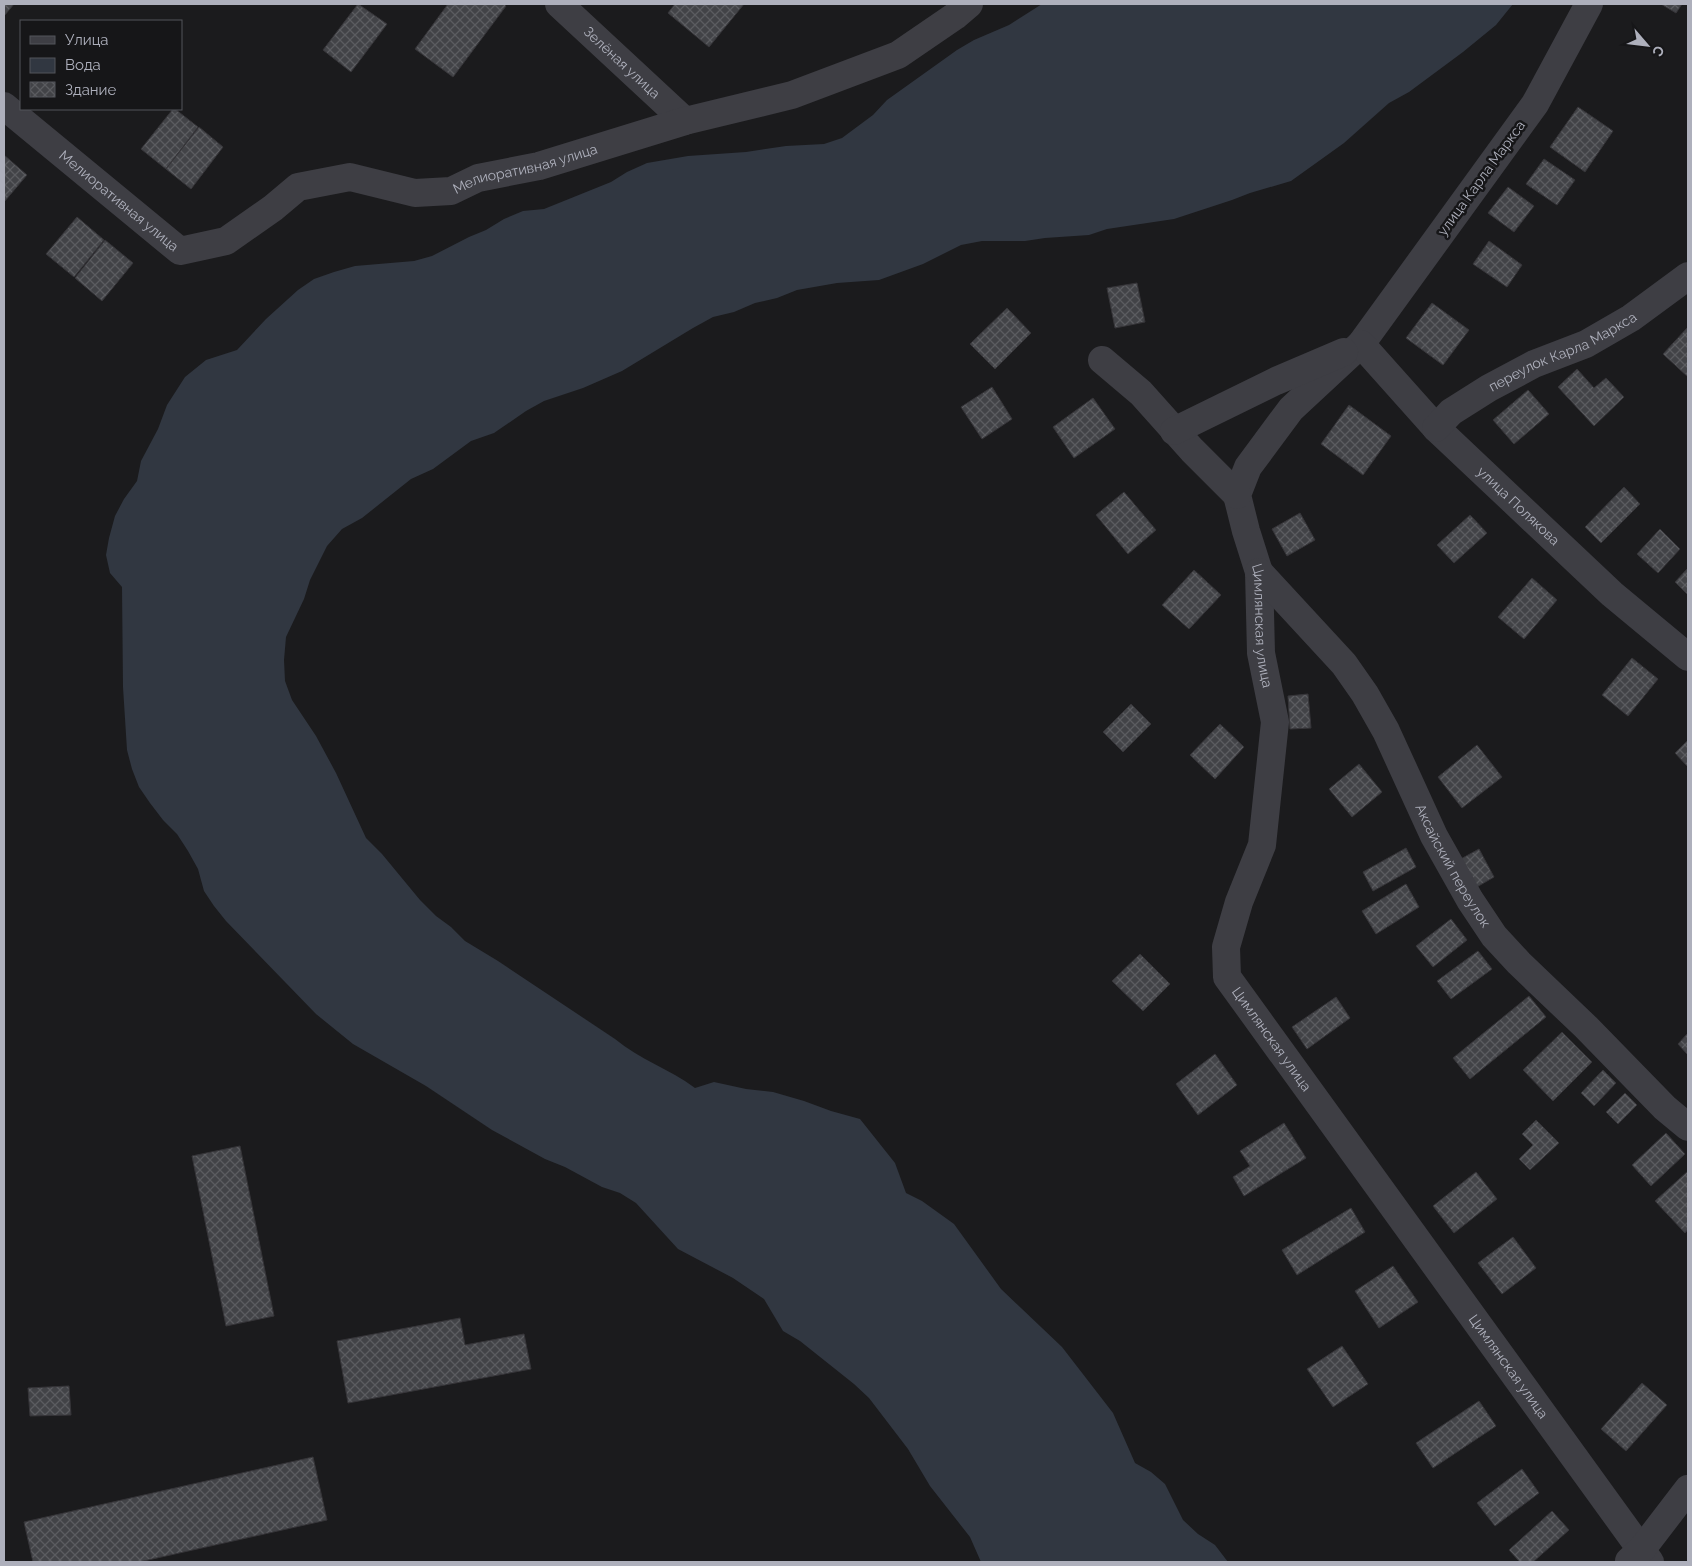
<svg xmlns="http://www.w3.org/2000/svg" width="1692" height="1566" viewBox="0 0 1692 1566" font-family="Raleway,sans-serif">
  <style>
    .water { fill: #313741 }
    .building { fill: url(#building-cross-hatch); stroke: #363539 }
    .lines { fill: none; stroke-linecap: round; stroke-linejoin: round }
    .minor { stroke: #3e3e44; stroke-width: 28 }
    .labels { text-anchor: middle; stroke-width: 5; stroke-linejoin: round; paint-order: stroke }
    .street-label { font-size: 14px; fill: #aeb0bc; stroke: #161618 }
  </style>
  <defs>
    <pattern id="building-cross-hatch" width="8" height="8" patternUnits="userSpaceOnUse" patternTransform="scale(1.25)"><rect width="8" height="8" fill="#424347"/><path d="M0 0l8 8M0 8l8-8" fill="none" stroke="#5b5c60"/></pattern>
  </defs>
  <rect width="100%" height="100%" fill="#1b1b1d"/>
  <path class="water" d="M1042,4H1513L1496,25L1463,52L1409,92L1389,103L1344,143L1291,181L1250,193L1232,200L1174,219L1107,229L1089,235L1045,238L1025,241H982L961,245L923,264L879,280L837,283L797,290L777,298L755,303L734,312L713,317L693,328L622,371L583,388L544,401L526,411L494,433L471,441L433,469L411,479L362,518L342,529L327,546L310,580L304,599L286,637L284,660L285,681L292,700L316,736L336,773L366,838L382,854L420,900L436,916L451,927L465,941L498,961L615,1039C640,1060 670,1069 695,1088L714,1082L746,1089L773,1092L804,1101L831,1111L860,1119L895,1163L906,1193L922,1201L954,1224L1001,1289L1062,1347L1113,1413L1135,1463L1151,1472L1165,1484L1183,1520L1198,1534L1215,1545L1228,1562H981L970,1537L930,1486L908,1449L869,1398L854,1384L800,1341L783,1331L764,1299L733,1278L678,1249L636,1203L620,1193L602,1187L565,1167L545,1159L492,1130L426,1086L353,1044L316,1014L226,921L214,906L204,891L198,869L188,851L177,834L163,820L150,803L139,787L132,769L127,750L123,687L122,587L110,573L106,555L109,538L115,516L124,499L137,481L141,461L158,429L167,405L185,377L206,360L237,350L266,319L298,290L314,279L334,272L355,266L414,261L432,256L469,237L486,230L504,219L523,211L544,209L611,182L627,172L647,163L688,156L746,152L786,146L824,144L842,138L873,115L887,100L957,50L974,40L1009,25Z"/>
  <g class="building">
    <polygon points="4,4 14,4 4,16"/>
    <polygon points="358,4 387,24 351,72 323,50"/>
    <polygon points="448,4 504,4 506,6 453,77 415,49"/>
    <polygon points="675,4 744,4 709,47 668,13"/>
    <polygon points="1661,4 1682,4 1676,13"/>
    <polygon points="1578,107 1613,131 1585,172 1550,147"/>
    <polygon points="173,109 175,109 198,127 166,169 141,149"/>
    <polygon points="199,127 223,147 191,189 166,169"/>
    <polygon points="4,155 27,175 4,202"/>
    <polygon points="1544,159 1575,180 1557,205 1526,184"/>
    <polygon points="1508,187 1534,206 1514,232 1488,213"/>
    <polygon points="77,217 104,240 74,277 46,254"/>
    <polygon points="105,240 133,263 102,301 75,278"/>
    <polygon points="1489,241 1522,265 1507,287 1473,264"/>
    <polygon points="1137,283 1145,322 1115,328 1107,288"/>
    <polygon points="1432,303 1469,330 1443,365 1406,338"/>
    <polygon points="1007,308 1031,333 995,369 970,344"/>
    <polygon points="1688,327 1688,377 1663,354"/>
    <polygon points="1577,369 1594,388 1606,378 1624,397 1594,426 1558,387"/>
    <polygon points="992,387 1012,419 982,439 961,407"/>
    <polygon points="1528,390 1549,414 1514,444 1493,420"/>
    <polygon points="1093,398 1115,429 1074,458 1053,427"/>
    <polygon points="1349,405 1391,436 1363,475 1321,444"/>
    <polygon points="1624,487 1640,504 1601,543 1585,527"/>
    <polygon points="1124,492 1156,530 1128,554 1096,515"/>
    <polygon points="1300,513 1315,540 1287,556 1272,529"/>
    <polygon points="1470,515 1487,533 1454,563 1437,545"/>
    <polygon points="1660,529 1680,549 1658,573 1637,554"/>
    <polygon points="1688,568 1688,595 1675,582"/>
    <polygon points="1194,570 1221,595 1189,629 1162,605"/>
    <polygon points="1532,578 1557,600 1524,639 1498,617"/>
    <polygon points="1632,658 1658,679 1628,716 1602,695"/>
    <polygon points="1308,694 1311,728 1290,729 1288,696"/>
    <polygon points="1131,704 1151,724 1123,752 1103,732"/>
    <polygon points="1220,724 1244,747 1215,779 1190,755"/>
    <polygon points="1688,740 1688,767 1675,753"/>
    <polygon points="1477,745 1502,777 1462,808 1438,777"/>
    <polygon points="1359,764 1382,792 1352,817 1329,789"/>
    <polygon points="1406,848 1416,867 1373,891 1363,872"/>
    <polygon points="1479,849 1494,877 1475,888 1459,860"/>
    <polygon points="1406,884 1419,907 1376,934 1362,911"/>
    <polygon points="1451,919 1467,940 1433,967 1416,946"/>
    <polygon points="1478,951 1492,969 1451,999 1437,981"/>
    <polygon points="1140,954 1170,984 1143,1011 1112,981"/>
    <polygon points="1529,996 1546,1017 1470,1079 1453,1058"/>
    <polygon points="1336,997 1350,1018 1307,1049 1292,1027"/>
    <polygon points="1562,1032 1592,1062 1553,1101 1523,1070"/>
    <polygon points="1688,1033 1688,1055 1678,1044"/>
    <polygon points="1215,1054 1237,1085 1198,1115 1176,1084"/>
    <polygon points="1603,1070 1616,1083 1594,1106 1581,1093"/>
    <polygon points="1625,1093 1637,1105 1618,1124 1606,1112"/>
    <polygon points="1536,1120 1559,1143 1530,1170 1519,1159 1533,1145 1522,1134"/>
    <polygon points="1284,1123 1306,1158 1244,1196 1233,1177 1250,1166 1240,1151"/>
    <polygon points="1666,1133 1685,1154 1651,1186 1632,1165"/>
    <polygon points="240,1146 274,1316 226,1326 192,1156"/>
    <polygon points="1688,1171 1688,1229 1685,1233 1655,1201"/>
    <polygon points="1476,1172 1497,1199 1454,1233 1433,1206"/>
    <polygon points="1351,1208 1365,1232 1297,1275 1282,1250"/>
    <polygon points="1513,1237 1536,1268 1502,1294 1478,1263"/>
    <polygon points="1393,1266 1418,1302 1379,1328 1355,1291"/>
    <polygon points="460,1318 465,1345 524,1334 531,1369 348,1403 337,1341"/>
    <polygon points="1342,1346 1368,1384 1333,1407 1307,1369"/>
    <polygon points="1642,1383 1667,1405 1626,1451 1601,1429"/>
    <polygon points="69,1386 71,1415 30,1416 28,1388"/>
    <polygon points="1479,1401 1496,1426 1433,1468 1416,1443"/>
    <polygon points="313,1457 327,1520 139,1562 33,1562 24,1522"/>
    <polygon points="1522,1469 1539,1493 1495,1526 1477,1503"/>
    <polygon points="1552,1511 1569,1530 1533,1562 1520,1562 1509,1550"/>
  </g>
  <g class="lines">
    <g class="minor">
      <path id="s1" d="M559,4L685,121"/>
      <path id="s2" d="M1589,4L1535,104L1361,344L1291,409L1248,467L1237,495L1246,531L1259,572L1261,653L1275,722L1262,845L1239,902L1226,947L1227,977L1650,1562"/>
      <path id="s3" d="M4,106L180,251L226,241L273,208L298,187L350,177L415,193L451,191L478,178L539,166L685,121L792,95L898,55L955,16L969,4"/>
      <path id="s4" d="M1361,344L1436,428L1612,594L1688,657"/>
      <polyline points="1102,360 1141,393 1192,450 1237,495"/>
      <path id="s5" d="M1436,428L1451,412L1489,388L1534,364L1586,344L1631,318L1688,276"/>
      <polyline points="1174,431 1276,381 1344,352"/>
      <path id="s6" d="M1259,572L1344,664L1365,694L1386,731L1434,836L1470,900L1494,936L1519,963L1586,1027L1665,1108L1688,1127"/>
      <polyline points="1629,1561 1642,1549 1688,1489"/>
    </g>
  </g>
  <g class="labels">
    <g class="street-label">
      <text dy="5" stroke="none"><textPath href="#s1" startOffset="86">Зелёная улица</textPath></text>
      <text dy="5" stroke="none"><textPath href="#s3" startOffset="599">Мелиоративная улица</textPath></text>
      <text transform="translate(1481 178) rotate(-54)" y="5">улица Карла Маркса</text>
      <text dy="5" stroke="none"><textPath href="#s3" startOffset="149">Мелиоративная улица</textPath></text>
      <text dy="5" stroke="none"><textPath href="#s5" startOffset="149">переулок Карла Маркса</textPath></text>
      <text dy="5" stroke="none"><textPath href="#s4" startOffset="226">улица Полякова</textPath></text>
      <text dy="5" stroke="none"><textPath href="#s2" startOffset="742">Цимлянская улица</textPath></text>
      <text dy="5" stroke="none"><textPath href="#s6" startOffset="355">Аксайский переулок</textPath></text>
      <text dy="5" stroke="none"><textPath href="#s2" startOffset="1178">Цимлянская улица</textPath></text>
      <text dy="5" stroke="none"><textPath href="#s2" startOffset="1582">Цимлянская улица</textPath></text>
    </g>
  </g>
  <rect width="1692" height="1566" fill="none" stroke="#aeb0bc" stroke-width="10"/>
  <rect x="20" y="20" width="162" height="90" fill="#161618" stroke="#53545a"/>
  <rect x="30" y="36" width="25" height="8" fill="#3e3e44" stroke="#53545a"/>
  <text x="65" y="45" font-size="15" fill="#aeb0bc">Улица</text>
  <rect x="30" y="58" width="25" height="15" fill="#313741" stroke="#53545a"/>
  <text x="65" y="70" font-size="15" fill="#aeb0bc">Вода</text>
  <rect x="30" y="82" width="25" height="15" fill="url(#building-cross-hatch)" stroke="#53545a"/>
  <text x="65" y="95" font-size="15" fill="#aeb0bc">Здание</text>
  <g transform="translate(1647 45) rotate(118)" stroke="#161618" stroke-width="4" paint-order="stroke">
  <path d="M0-4L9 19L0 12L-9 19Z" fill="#aeb0bc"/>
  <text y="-8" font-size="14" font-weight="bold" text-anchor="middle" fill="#aeb0bc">С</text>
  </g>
</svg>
